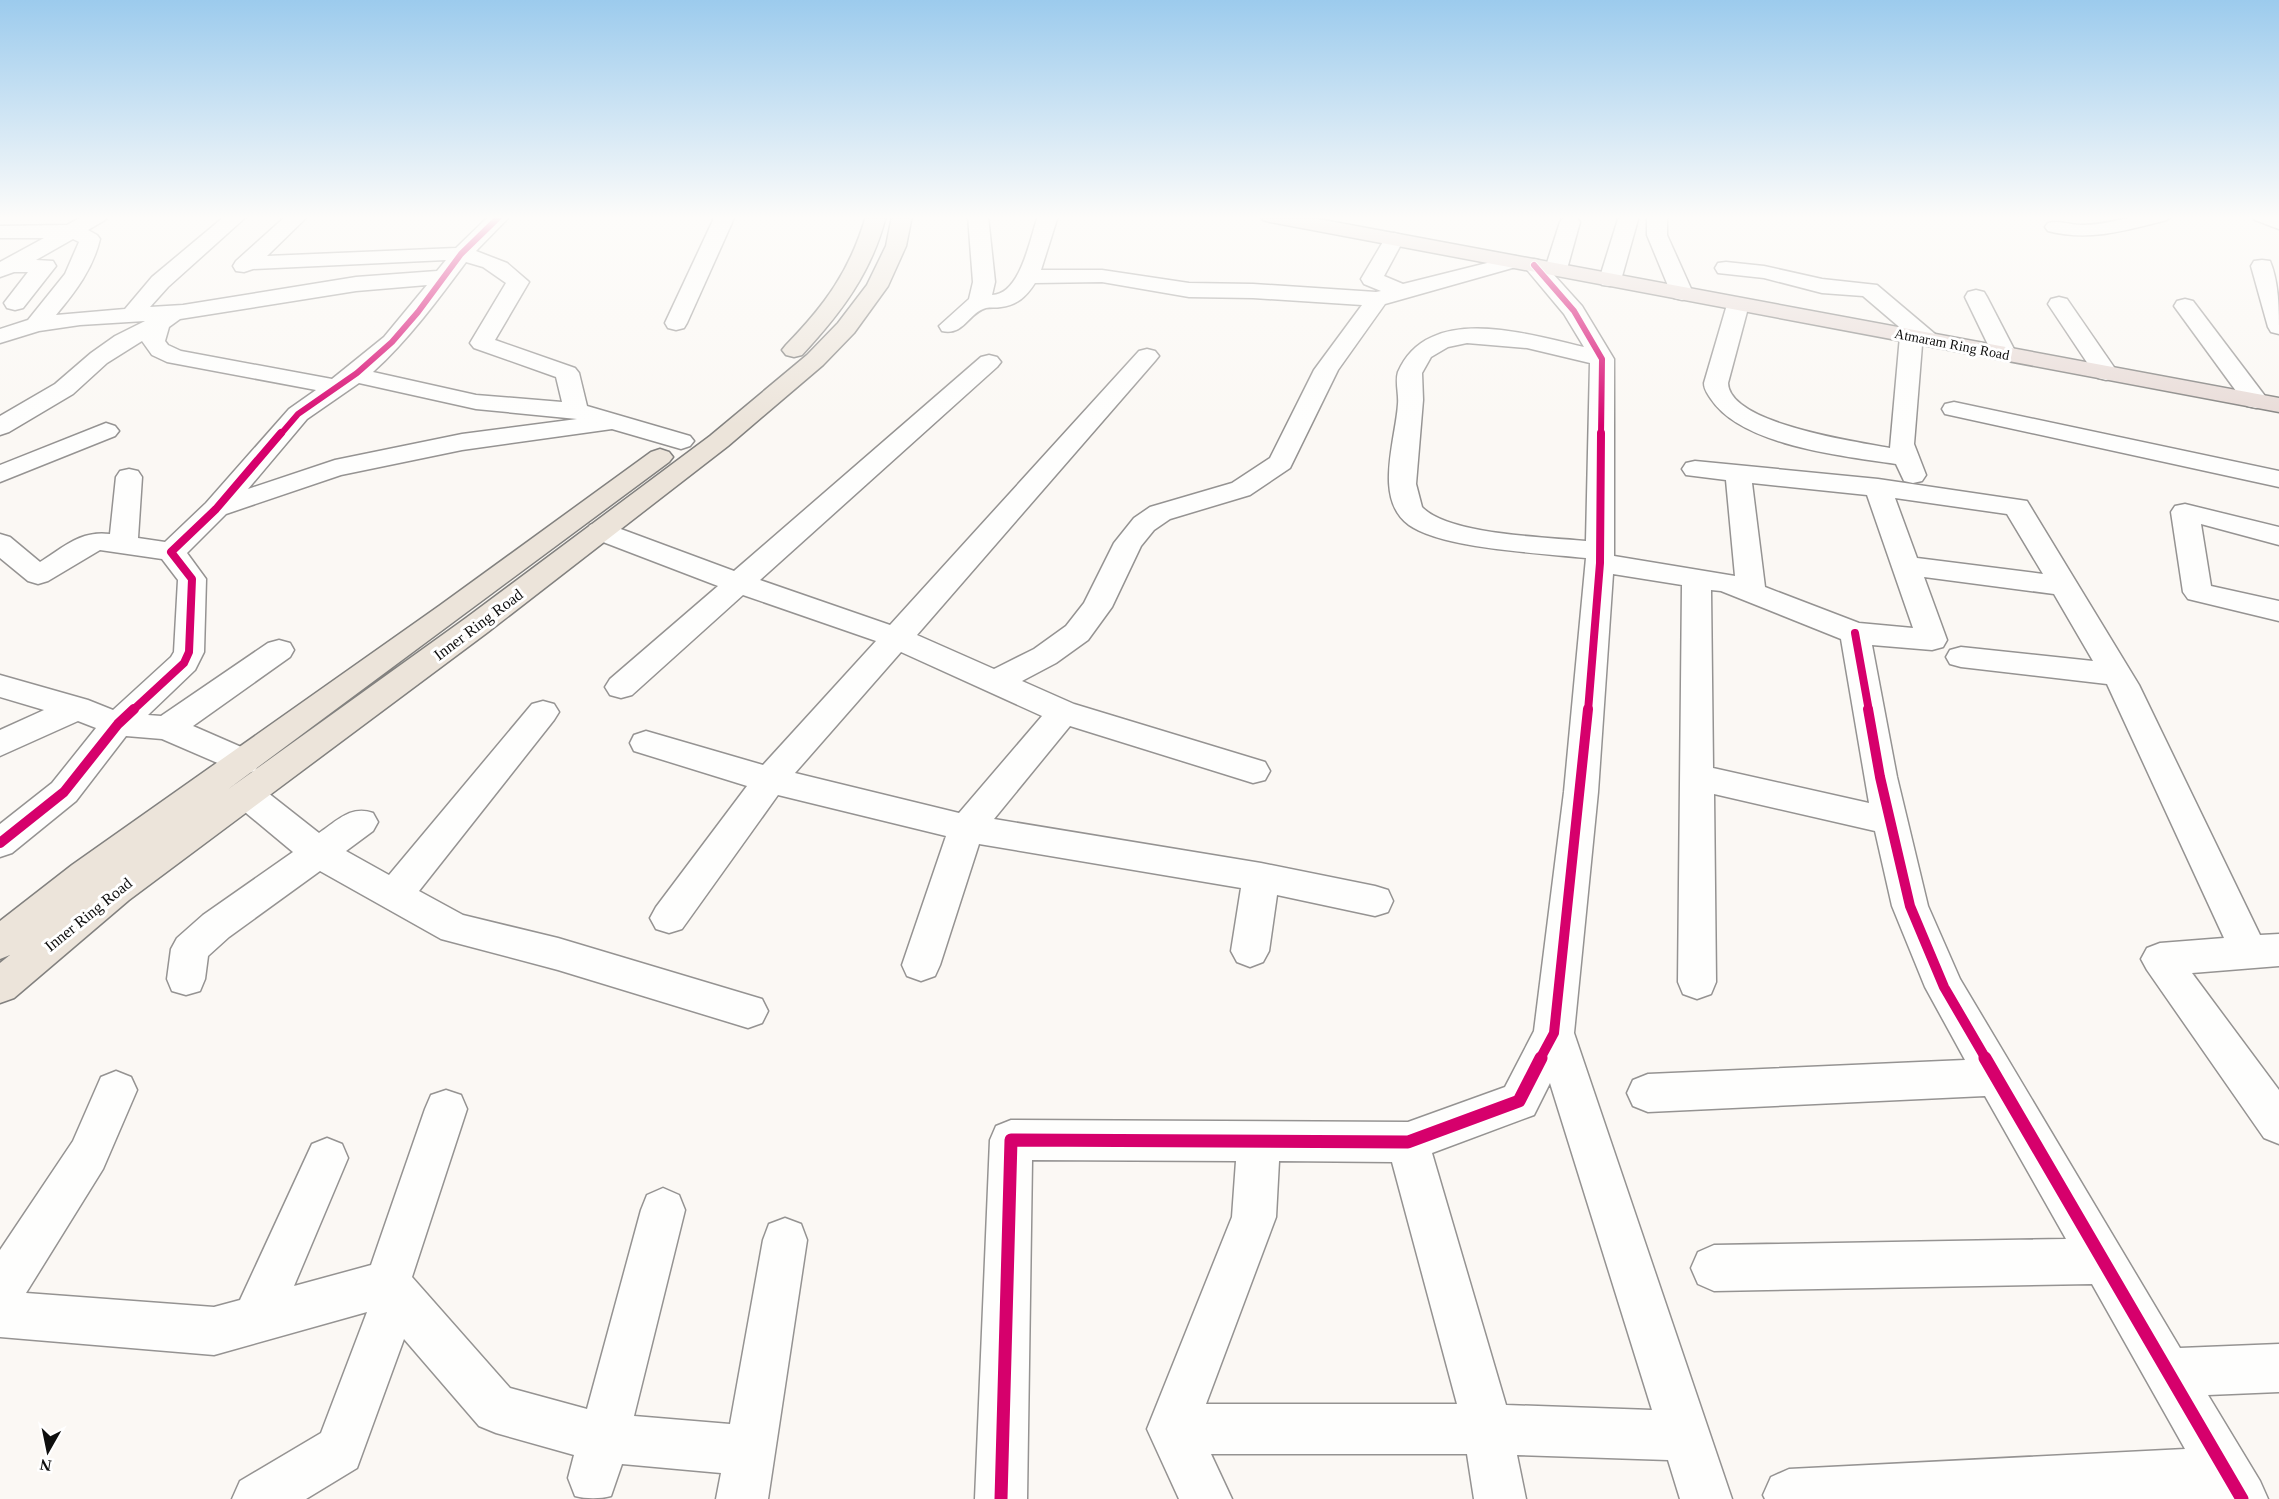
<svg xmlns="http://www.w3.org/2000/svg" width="2279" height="1499" viewBox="0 0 2279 1499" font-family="'Times New Roman',serif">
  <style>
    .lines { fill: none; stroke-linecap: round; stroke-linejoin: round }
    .minor-casing { stroke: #959392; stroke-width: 3 }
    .major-casing { stroke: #82817f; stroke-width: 3 }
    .highway-casing { stroke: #82817f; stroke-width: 3 }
    .minor { fill: #fefefd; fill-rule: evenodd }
    .major { fill: #ece4da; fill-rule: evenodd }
    .highway { fill: #e8dbd7; fill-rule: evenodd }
    .cycleway-far3-casing { stroke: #fff; stroke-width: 8 }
    .cycleway-far2-casing { stroke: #fff; stroke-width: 10 }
    .cycleway-far1-casing { stroke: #fff; stroke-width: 14 }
    .cycleway-casing { stroke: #fff; stroke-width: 16 }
    .cycleway-far3 { stroke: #d6006c; stroke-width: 6 }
    .cycleway-far2 { stroke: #d6006c; stroke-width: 8 }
    .cycleway-far1 { stroke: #d6006c; stroke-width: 10 }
    .cycleway { stroke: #d6006c; stroke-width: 13 }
    .labels { text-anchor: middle; stroke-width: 6; stroke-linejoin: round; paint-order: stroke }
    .far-street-label { font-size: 14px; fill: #0e0e0e; stroke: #fff }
    .street-label { font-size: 16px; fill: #0e0e0e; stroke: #fff }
  </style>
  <rect width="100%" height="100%" fill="#fbf8f4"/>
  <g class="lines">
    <defs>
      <g id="minor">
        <path d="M83,216H108L105,220L88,230L97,235L100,239C93,269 75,292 56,315L125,309L152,277L225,216H247L168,287L150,307L183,305L356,277L437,271L446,260L253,269L244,272L236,271L233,266L236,261L286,216H308L267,256L456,248L489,216H510L476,251L507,263L529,282L495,340L575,368L579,373L587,406L690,436L694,441L690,446L681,449L612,429L462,450L341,475L226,514L187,553L206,579L204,652L195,670L148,715L161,716L268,643L279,640L290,643L294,650L290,657L193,726L255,753L260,762L255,771L243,774L162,739L126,736L76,801L12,853L0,857V824L52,783L96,728L78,721L0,756V730L44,710L0,697V675L88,700L113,710L171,657L174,652L178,580L162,559L100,550L48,581L38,584L28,581L0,558V534L10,537L40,562C64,547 81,530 110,534L116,477L120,471L129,469L138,471L142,477L138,538L165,542L206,503L289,409L316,390L167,362L152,355L142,341L107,363L73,394L9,432L0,435V416L55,384L91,353L115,336L145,321L80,325L39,331L0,343V329L28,320L65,274L79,242L73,239L36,260L53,261L56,266L23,308L15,310L7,308L4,303L28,272H14L0,277V262L44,238H0V226L67,225ZM466,262L483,267L506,283L470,343L474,348L556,377L562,402L476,395L373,372C409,339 437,301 466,262ZM427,285L384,337L332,379L181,351L168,345L165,341L169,327L180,319L356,291ZM359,383L476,409L577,419L462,434L335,460L248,489L307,419Z"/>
        <polygon points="715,216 735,216 687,323 684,328 676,330 668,328 665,323"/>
        <path d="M968,216H988L995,282L992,295C1021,294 1030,238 1038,216H1058L1041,270H1102L1189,283L1253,284L1376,292L1381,291L1364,284L1361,279L1387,235L1394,233L1401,235L1404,239L1384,276L1403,284L1515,256L1522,258L1526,262C1533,257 1540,259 1546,266L1560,222L1563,218H1577L1580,222L1567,269L1564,274L1554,275L1582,306L1614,359V556L1735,576L1726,480L1686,475L1682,469L1686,463L1695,461L1878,479L2027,501L2139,685L2260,935L2279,934V966L2192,973L2279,1090V1144L2264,1138L2147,970L2141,959L2147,948L2160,943L2224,938L2107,684L1961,667L1950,664L1946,657L1950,650L1961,647L2093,661L2054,594L1924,577L1947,640L1943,647L1932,650L1872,645L1897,777L1928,906L1960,979L2180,1348L2279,1344V1392L2208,1395L2260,1481L2268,1499H1765L1763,1495L1771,1477L1789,1469L2185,1449L2092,1284L1714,1291L1698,1284L1691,1268L1698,1252L1714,1245L2066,1239L1985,1096L1648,1112L1633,1106L1627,1093L1633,1080L1648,1074L1965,1060L1925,987L1892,906L1875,831L1714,794L1716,982L1711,994L1697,999L1683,994L1678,982L1682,585L1613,574L1598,792L1574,1033L1732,1499H1680L1668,1460L1517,1455L1526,1499H1474L1467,1454H1211L1232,1499H1179L1147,1429L1232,1217L1236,1161L1032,1160L1027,1499H975L990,1140L996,1126L1011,1120L1408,1122L1505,1087L1534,1031L1564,792L1586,558C1542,553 1443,549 1409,525C1373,499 1396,439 1398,404C1399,394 1395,382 1398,372C1405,356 1416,344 1432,337C1474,317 1541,337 1584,347L1564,314L1523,265L1385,304L1338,370L1290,468L1250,495L1170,519L1154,530L1141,546L1112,607L1088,640L1056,663L1022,681L1074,704L1265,762L1270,771L1265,780L1253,783L1070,726L994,819L1261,863L1375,886L1388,890L1393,901L1388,912L1375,916L1277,895L1269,951L1263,962L1250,967L1237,962L1231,951L1241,888L979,844L940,965L935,976L921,981L907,976L902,965L946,836L778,795L682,929L669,933L656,929L650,918L656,907L747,786L634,751L630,743L634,735L646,731L763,765L876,641L743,595L632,695L621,698L610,695L605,687L610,679L718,586L590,537L586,531L590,525L600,522L610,525L734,571L981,357L989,355L997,357L1001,362L997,367L760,580L890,625L1139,351L1147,349L1155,351L1159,356L1155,361L917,635L994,669L1034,649L1066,626L1084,603L1114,543L1134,518L1150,507L1232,483L1270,458L1314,370L1362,305L1253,298L1189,297L1102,282L1035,283C1026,297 1017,305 1001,307C996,308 990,307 986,308C968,313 964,336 942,331L939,326L969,299L973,282ZM1467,343L1527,348L1590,363L1586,541C1547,537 1448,535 1422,507L1416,484L1423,400L1422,373L1431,357L1448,347ZM1752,483L1867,495L1913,628L1859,623L1765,587ZM1895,498L2007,514L2043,574L1917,558ZM1711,590L1721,591L1841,639L1869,803L1713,768ZM901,652L1042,716L959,813L795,773ZM1550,1083L1652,1410L1506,1405L1432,1153L1534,1115ZM1279,1161L1392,1162L1457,1404H1206L1276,1217Z"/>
        <polygon points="1619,216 1639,216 1621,280 1618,285 1610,286 1602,285 1599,280"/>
        <polygon points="1647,216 1667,216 1667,235 1693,293 1690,298 1682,300 1674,298 1671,293 1647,235"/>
        <path d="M2136,216H2170L2167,220C2126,230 2090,242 2048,231L2045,227L2048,223C2059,220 2070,225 2082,225C2101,225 2119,220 2136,216Z"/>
        <polygon points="2252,216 2279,216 2279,229 2255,220"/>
        <path d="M2262,260L2270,261C2279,282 2279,311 2279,334L2271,332L2268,327L2251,266L2254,261Z"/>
        <path d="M1726,262L1764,266L1822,279L1877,285L1935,334L1939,339L1935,344L1922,345L1914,444L1926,475L1922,481L1913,483L1904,481L1896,464C1844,456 1742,446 1711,399C1708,394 1704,390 1704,383L1726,308L1729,303L1737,301L1745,303L1748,308L1728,383C1729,424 1858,442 1890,448L1900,336L1904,331L1863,296L1822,293L1764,278L1718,273L1715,268L1718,263Z"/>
        <polygon points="1976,290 1984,292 1987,297 2016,353 2012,358 2004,360 1996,358 1992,353 1965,297 1968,292"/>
        <polygon points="2059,297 2067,299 2118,373 2114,378 2106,380 2098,378 2094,373 2048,304 2051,299"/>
        <polygon points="2185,299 2193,301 2265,396 2268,401 2265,406 2256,408 2247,406 2174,306 2177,301"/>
        <polygon points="1954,402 2279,471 2279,487 1945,414 1942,409 1945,404"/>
        <polygon points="106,423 115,426 119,431 115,436 0,482 0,465"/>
        <polygon points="2185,504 2279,527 2279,545 2201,524 2211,586 2279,601 2279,621 2188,599 2183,592 2171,512 2175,506"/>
        <path d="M543,701L554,704L559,712L554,720L419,891L463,915L558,938L762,999L768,1011L762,1023L748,1028L558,970L441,939L320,871L229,937L208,956L205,979L200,991L186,995L172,991L167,979L171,949L177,938L203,915L293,852L234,803L229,794L234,785L246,781L258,785L319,833C337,821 351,805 373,813L378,822L373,831L346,851L389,875L532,704Z"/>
        <path d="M116,1071L131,1077L137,1090L103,1169L26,1293L214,1307L240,1300L312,1144L327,1138L342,1144L348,1158L294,1286L371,1265L425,1109L431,1095L446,1090L461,1095L467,1109L412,1277L510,1388L587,1409L641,1210L647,1195L663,1188L679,1195L685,1210L634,1416L730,1424L763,1240L769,1224L785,1218L801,1224L807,1240L768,1499H716L721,1473L622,1464L611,1496C600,1499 586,1499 575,1496L568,1478L574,1455L496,1433L479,1426L404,1339L357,1468L306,1499H232L240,1481L321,1433L367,1312L214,1355L0,1337V1250L73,1141L101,1077Z"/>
      </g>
      <g id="major">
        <path d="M866,216H886C872,272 841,313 802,355L794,357L786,355L782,350L786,345C825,305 850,271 866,216Z"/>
        <polygon points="892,216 912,216 906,246 888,286 854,333 823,365 728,446 488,632 129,900 14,998 0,1003 0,963 10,955 0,959 0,921 72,865 439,606 651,452 660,449 669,452 673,457 669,462 227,790 466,618 710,436 807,355 838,323 867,285 886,246"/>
      </g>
      <polygon id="highway" points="1260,216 1302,216 2279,398 2279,412 1270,222 1263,220"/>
    </defs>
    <use href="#minor" class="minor-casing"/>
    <use href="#major" class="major-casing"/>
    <use href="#highway" class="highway-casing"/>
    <use href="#minor" class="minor"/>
    <use href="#major" class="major"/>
    <use href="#highway" class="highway"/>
    <defs>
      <g id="cycleway-far3">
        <polyline points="1534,265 1574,311 1602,359 1601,435"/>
        <polyline points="280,435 298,414 357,373 392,342 418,312 461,254 500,216"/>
      </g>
      <g id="cycleway-far2">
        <polyline points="1855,633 1869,711"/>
        <polyline points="132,711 184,663 189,652 192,579 171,552 216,509 281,433"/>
        <polyline points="1588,711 1600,563 1601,433"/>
      </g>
      <g id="cycleway-far1">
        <polyline points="1868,709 1880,777 1910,906 1944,987 1986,1059"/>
        <polyline points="0,843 64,792 118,724 134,709"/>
        <polyline points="1540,1059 1554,1033 1588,709"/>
      </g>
      <g id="cycleway">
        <polyline points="1985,1058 2242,1499"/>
        <polyline points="1001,1499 1011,1140 1408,1142 1519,1101 1541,1058"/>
      </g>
    </defs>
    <use href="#cycleway-far3" class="cycleway-far3-casing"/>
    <use href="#cycleway-far2" class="cycleway-far2-casing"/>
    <use href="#cycleway-far1" class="cycleway-far1-casing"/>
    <use href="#cycleway" class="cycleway-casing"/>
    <use href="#cycleway-far3" class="cycleway-far3"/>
    <use href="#cycleway-far2" class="cycleway-far2"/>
    <use href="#cycleway-far1" class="cycleway-far1"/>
    <use href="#cycleway" class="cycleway"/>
  </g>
  <linearGradient id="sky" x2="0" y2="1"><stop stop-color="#9ccbed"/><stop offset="0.51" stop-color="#fdfcfa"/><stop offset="1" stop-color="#fdfcfa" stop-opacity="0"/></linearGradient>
  <rect width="2279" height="426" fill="url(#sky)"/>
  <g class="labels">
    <g class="far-street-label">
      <text transform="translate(1952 344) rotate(11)" y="5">Atmaram Ring Road</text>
    </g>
    <g class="street-label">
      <text transform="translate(478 624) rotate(-37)" y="6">Inner Ring Road</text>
      <text transform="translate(88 914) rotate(-39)" y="6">Inner Ring Road</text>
    </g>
  </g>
  <g transform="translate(48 1451) rotate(189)" stroke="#ffffff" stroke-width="4.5" paint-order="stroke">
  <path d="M0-4.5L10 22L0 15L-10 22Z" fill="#0e0e0e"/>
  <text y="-9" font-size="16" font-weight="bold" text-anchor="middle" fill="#0e0e0e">N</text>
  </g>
</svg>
